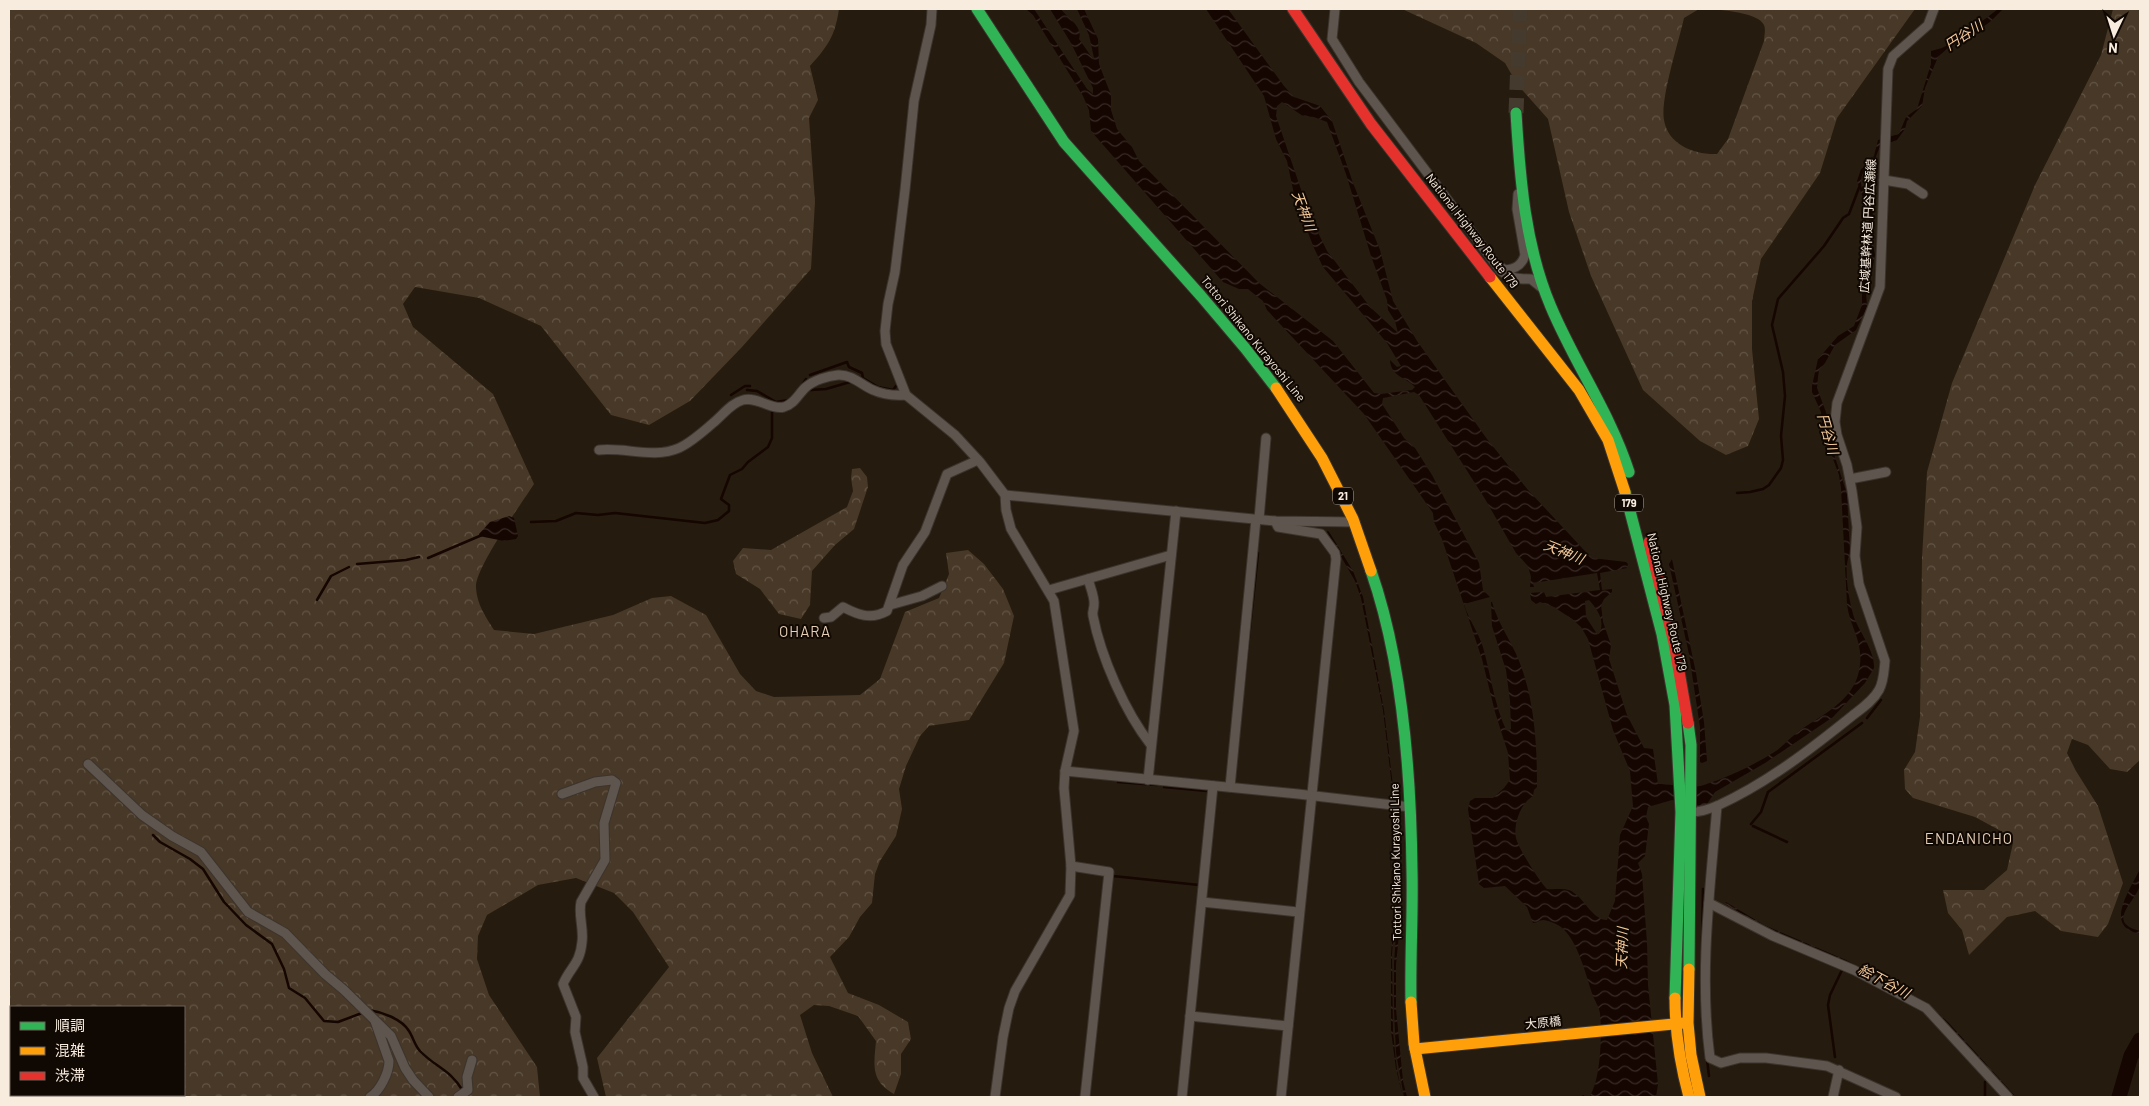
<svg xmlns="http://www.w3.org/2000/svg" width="2149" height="1106" viewBox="0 0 2149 1106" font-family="Barlow,'Noto Sans JP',sans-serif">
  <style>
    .forest { fill: url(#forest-crowns); fill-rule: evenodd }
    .water { fill: url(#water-waves); fill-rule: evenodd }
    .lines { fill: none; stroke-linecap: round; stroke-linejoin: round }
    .stream { stroke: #150601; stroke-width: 2.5 }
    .river { stroke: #150601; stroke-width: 15 }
    .highway-tunnel { stroke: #453a2e; stroke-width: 15; stroke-dasharray: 15 8; stroke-linecap: butt }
    .street-casing { stroke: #3c342d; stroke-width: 11 }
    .fast-casing { stroke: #3c342d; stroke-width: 13 }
    .slow-casing { stroke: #3c342d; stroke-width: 13 }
    .jam-casing { stroke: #3c342d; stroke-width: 13 }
    .street { stroke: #5e564e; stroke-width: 9 }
    .fast { stroke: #30b455; stroke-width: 11 }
    .slow { stroke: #ff9f0a; stroke-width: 11 }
    .jam { stroke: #e5322d; stroke-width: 11 }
    .labels { text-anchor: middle; stroke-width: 4; stroke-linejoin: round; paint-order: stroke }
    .shield { fill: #100802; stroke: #b2a89d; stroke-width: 1 }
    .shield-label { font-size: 11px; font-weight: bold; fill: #f8ecdf }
    .street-label { font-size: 12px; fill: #f8ecdf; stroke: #100802 }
    .water-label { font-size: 14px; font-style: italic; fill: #f4c99a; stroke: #100802 }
    .quarter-label { font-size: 15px; letter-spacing: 1px; fill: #e8d0b7; stroke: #100802 }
  </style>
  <defs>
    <pattern id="forest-crowns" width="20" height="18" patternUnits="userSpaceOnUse" patternTransform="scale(1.25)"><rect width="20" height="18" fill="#483827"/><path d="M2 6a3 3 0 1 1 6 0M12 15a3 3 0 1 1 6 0" fill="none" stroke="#635546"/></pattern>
    <pattern id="water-waves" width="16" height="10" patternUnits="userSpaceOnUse" patternTransform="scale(1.25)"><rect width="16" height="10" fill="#150601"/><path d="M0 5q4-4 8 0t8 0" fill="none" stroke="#382a26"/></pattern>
  </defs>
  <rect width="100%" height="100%" fill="#251b0f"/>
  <g class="forest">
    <path d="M9,9H839C835,36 828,46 810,66L818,100L809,118L815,202L811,269L742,347L690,401L649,425L611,415L541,326L479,298L415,287L403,304L413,327L493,394L534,484C522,503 474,569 476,588C477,604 485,616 494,630L534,634L613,615L652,598L671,596L706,615L740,674L756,691L774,697L860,695L880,679L905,612L939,598L949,574L946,553L968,550L984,564L1003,589L1014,616L1004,663L969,720L929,726L920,736L906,766L899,789L902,809L896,836L880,861L875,874L872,903L860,917L849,937L830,957L848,993L879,1005L908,1022L911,1039L901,1054V1074L894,1094C870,1081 874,1064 876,1041L858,1016L829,1006L814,1005L800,1015L812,1053L833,1097H606L597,1058L669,967L633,912L614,893L576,878L538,885L487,915L478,936L477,959L489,995L537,1067L540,1097H9ZM11,1007H184V1095H11Z"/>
    <path d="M1402,9H1699L1684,18C1679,41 1660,99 1664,120C1668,145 1695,155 1717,154L1728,139L1764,41C1764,36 1766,30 1764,25C1758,12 1720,10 1708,9H1915L1837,118L1820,173L1761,259L1752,301V349L1759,419L1748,446L1726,455L1700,441L1643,390L1591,276L1569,212L1548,119L1517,84L1505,63L1476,43Z"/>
    <polygon points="2113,9 2140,9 2140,760 2127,772 2110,769 2088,745 2072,739 2067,753 2076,771 2098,806 2123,883 2108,924 2098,937 2061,931 2035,911 2007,917 1969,955 1962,930 1948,913 1943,890 1984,890 2007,870 2013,843 2010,836 1975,817 1913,798 1905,789 1904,770 1915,752 1920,717 1922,558 1927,472 1952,383 2035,185 2101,55"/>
    <polygon points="860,468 867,477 868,487 854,529 835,545 812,571 810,605 801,619 779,614 760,589 736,574 733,561 743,548 771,550 847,507 853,491 851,478 852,469"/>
  </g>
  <g class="water">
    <path d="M1026,9H1034L1087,89L1093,94V88L1071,43L1050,9H1061C1068,19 1083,26 1079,39L1093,59L1094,58L1089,35L1077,9H1084L1098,39L1099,64L1111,95V110L1117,129L1132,147L1139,161L1259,283L1333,341L1374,393L1381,394L1412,390L1415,387C1406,377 1391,377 1390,360L1397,367L1401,366L1387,343L1323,267L1314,248L1295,199L1287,161L1276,139L1264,96L1206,9H1228L1284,86L1294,97L1320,106L1332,121L1353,183L1380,250L1393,301L1417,341L1487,439L1528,490L1583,549L1592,558L1626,562L1628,564L1627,568L1600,573L1602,590L1612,589V592L1604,599L1601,605L1603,622L1611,645L1609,659L1627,715L1644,748L1653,749L1658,784C1670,784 1693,789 1704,785C1729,777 1754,765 1776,751C1784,745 1791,737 1799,731C1822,715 1853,701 1859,671C1865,642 1850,629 1847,604L1841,488L1839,475L1823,432L1821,412L1812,392V386L1818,359L1838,336L1854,326L1862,305V289L1864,278L1869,271L1871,251L1869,240V215L1857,181L1861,169L1874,156L1878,140L1899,134L1906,117L1917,109L1931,64V51L1942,48L1959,39L1998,9H2003L1991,21L1975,33L1950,46L1938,57L1925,88L1922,106L1907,121L1905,129L1897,140L1880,146C1876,156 1874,165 1864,171C1859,180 1859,191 1870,195L1874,224L1872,239L1875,255L1870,282L1866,291L1867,307L1856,330L1835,345L1825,363L1819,370L1818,377L1817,388L1827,415L1833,451L1847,494L1850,554C1842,567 1850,606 1855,620C1861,634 1875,652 1874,668L1865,683L1833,717L1765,763L1715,792L1707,804L1702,806L1672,800L1648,807L1646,817L1649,824L1645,856L1638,863L1642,874L1647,943L1648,985L1658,1084L1656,1097H1581L1583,1095L1586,1097L1590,1096C1601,1077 1602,1035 1600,1013C1599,1007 1595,1001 1593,996C1586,976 1578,940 1561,927C1557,924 1548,920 1543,920C1539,920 1538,923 1533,923L1527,907L1505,886L1484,888L1479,884L1468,809L1470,801L1475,798H1493L1504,788L1510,780L1508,753L1495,712L1482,659L1442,539L1434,522L1433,513L1364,414L1267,310L1263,301L1248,289H1239L1223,282L1091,131L1089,110L1083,96L1033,15ZM1282,102L1303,116L1314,117L1327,122L1346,174L1371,256L1387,300L1388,310L1395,321L1398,333L1370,307L1327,251L1310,216L1276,116L1277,106ZM1414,392L1419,395L1485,499L1516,553L1528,566L1531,577L1530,587H1534L1533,583L1597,573L1600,590L1546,597L1544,592L1530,593L1531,600L1536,604L1540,602L1554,607L1572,619L1581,627L1588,639L1613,730L1630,771L1633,806L1620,835L1615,901L1607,920C1593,920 1585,900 1574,893C1567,887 1556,890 1547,889C1540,882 1518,848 1516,838C1513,824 1521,803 1533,796L1534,790L1537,787C1537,748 1535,706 1522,669C1515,646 1498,625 1492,602H1491L1492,626L1506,670L1510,701L1511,729L1507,731C1496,711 1490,673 1484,651C1481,636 1468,619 1464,604L1490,597L1483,590L1479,563L1432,475L1415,448L1404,438L1382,404L1383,398ZM1589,600C1597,609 1606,621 1599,634H1597L1586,617L1585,601Z"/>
    <polygon points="509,516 514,518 518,536 516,539 504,541 479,536 479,534 490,522"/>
    <polygon points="1328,530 1353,571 1363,597 1384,710 1394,795 1393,795 1383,710 1361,598 1355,581 1327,532"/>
    <polygon points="1672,559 1696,673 1704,722 1707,761 1702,763 1700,762 1700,727 1689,654 1669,564"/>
    <polygon points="1391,811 1394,811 1400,924 1396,965 1396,1009 1403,1081 1407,1097 1404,1097 1396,1053 1394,1009 1394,963 1397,920"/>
    <polygon points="1389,839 1395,918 1392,954 1393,1032 1397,1070 1403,1097 1396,1069 1391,1031 1391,954 1394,918"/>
    <path d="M2140,869C2140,874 2141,880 2140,885C2136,902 2105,922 2140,931V934C2103,927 2130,890 2140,869Z"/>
    <polygon points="1726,902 1764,925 1846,960 1926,1002 1948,1022 2016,1097 2012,1097 1939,1016 1774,933 1725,904"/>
  </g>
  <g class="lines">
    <g class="stream">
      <polyline points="810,375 847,362 849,367 862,373 863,378 878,387 893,390 896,386"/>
      <polyline points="802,385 806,379"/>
      <polyline points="747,390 757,391 776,402 789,400"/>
      <polyline points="811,390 826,389 850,382"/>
      <polyline points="731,395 745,386 750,386"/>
      <polyline points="1737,493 1750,492 1763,489 1769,485 1781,468 1783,460 1781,436 1785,396 1783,372 1772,325 1778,299 1824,246 1843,218 1849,214 1860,185"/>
      <polyline points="531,522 556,521 576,513 598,515 615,513 705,523 718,520 729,511 729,505 721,499 730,475 742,469 748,462 768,447 772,438 772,409"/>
      <polyline points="428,558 482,535"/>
      <polyline points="357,564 406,560 419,557"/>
      <polyline points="317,600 331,576 349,567"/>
      <polyline points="1244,683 1258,553"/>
      <polyline points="1867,718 1881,700"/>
      <polyline points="1118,782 1157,785"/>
      <polyline points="1164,787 1207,791"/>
      <polyline points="1751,824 1761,812 1768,792 1862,723"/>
      <polyline points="1753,826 1787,842"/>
      <polyline points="153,835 160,842 190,859 203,869 224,902 246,925 272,944 284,969 289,988 305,998 324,1021 338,1022 362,1013"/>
      <polyline points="1113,876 1199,885"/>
      <polyline points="1702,951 1703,889"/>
      <path d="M369,1010C382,1012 402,1019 409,1031C413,1037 415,1046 420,1051C435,1067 450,1069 463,1091"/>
      <polyline points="1835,1057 1828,1005 1830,995 1842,970"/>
      <polyline points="1707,1059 1709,1076"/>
      <polyline points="1985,1097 1985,1082"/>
    </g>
    <polyline class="river" points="2119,1097 2131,1056 2140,1040"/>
    <polyline class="highway-tunnel" points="1516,113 1520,9"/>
    <defs>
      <g id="street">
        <polyline points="932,9 931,25 914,101 905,190 895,272 888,304 885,331 886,344 906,395 955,435 980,462 1005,495 1006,510 1011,529 1054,601 1074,731 1065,771 1064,788 1071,866 1070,895 1015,991 1009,1008 1003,1037 995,1097"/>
        <path d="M1335,9L1332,39L1359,82L1501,271C1511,279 1519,279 1531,279L1542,288"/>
        <polyline points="1884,180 1908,184 1923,194"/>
        <path d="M1499,266L1505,270C1516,269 1522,265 1525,255L1517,209L1518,194"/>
        <path d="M599,450C625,447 654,459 679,448C690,443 704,431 713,423C723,415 731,403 743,400C757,396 770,410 784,407C795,404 798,394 806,387C814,380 828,376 838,375C852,374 861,385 873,390C884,395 894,396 906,395"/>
        <polyline points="1850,479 1886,472"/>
        <polyline points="1005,495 1275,521 1355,522"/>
        <polyline points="1259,519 1266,438"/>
        <polyline points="1275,521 1278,527 1321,534 1335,553 1336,559 1281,1097"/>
        <path d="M1088,579C1090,586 1095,598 1094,605C1094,609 1092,611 1093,616C1101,657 1125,712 1151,745"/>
        <polyline points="1049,590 1171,555"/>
        <polyline points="890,605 922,596 942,586"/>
        <path d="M824,618L831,617L843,607C858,615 871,620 887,611L903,565L925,532L947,474L978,460"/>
        <polyline points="88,764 142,815 172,836 201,852 248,912 285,933 325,974 344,990 391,1036 405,1068 413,1080 429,1097"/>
        <polyline points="1065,771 1298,794 1410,807"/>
        <polyline points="1148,780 1176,511"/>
        <polyline points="1230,787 1256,519"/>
        <path d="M562,794L595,782L612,780L616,783L604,823L605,860L581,902C578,915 584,928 582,942C580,964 571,966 563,984L576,1017L575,1032L583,1067V1078L594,1097"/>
        <path d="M1717,806C1710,890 1699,974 1710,1058L1721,1063L1740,1058H1766L1827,1066L1896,1097"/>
        <path d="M1686,812C1696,813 1710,809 1719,805C1767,783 1811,749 1852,716C1861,709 1873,701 1879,690C1884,681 1884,670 1885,661L1859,584L1855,556L1857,527L1852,491L1847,465L1837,435L1835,422L1837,403L1880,287L1888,69L1893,56L1928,25L1934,9"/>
        <polyline points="1071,866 1109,872 1085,1097"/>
        <polyline points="1202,902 1298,912"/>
        <polyline points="1709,903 1773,936 1854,970 1926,1008 2008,1097"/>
        <polyline points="1190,1016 1288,1026"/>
        <path d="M370,1097C380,1091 389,1073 389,1061L375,1021"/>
        <polyline points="458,1097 468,1090 467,1077 472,1060"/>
        <polyline points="1182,1097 1213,786"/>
        <polyline points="1833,1097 1839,1070"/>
      </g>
      <g id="fast">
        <polyline points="977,9 1064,142 1201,296 1245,348 1276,388"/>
        <path d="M1516,113C1520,179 1525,246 1551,307C1575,364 1610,413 1629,472"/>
        <polyline points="1625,492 1662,634 1675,705 1681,812 1675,998"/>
        <path d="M1371,571C1403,662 1411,776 1412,872C1413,915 1410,959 1411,1002"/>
        <polyline points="1688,723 1691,745 1689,969"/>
      </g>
      <g id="slow">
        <polyline points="1490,277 1579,390 1608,440 1625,492"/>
        <polyline points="1276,388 1322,458 1353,519 1371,571"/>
        <polyline points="1689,969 1688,1023 1691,1055 1700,1097"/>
        <path d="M1675,998C1675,1031 1680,1064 1689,1097"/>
        <polyline points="1411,1002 1414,1044 1425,1097"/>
        <polyline points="1415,1049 1684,1023"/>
      </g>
      <g id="jam">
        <polyline points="1293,9 1371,124 1490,277"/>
        <polyline points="1649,542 1674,643 1688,723"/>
      </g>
    </defs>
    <use href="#street" class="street-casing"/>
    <use href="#fast" class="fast-casing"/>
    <use href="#slow" class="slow-casing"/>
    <use href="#jam" class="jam-casing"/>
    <use href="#street" class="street"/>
    <use href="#fast" class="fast"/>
    <use href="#slow" class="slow"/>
    <use href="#jam" class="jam"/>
  </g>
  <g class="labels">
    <g class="shield">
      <rect x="1333" y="487.5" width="20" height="17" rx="4"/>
      <rect x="1615" y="494.5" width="28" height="17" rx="4"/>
    </g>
    <g class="shield-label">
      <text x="1343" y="500">21</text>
      <text x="1629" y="507">179</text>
    </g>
    <g class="street-label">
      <text transform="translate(1868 226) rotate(-87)" y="4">広域基幹林道 円谷広瀬線</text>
      <text transform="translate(1472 231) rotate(52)" y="4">National Highway Route 179</text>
      <text transform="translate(1253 339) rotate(51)" y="4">Tottori Shikano Kurayoshi Line</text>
      <text transform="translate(1667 602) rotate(77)" y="4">National Highway Route 179</text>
      <text transform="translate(1396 862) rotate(-91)" y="4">Tottori Shikano Kurayoshi Line</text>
      <text transform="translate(1543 1023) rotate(-6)" y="4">大原橋</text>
    </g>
    <g class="water-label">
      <text transform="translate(1964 35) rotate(-33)" y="5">円谷川</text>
      <text transform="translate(1304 211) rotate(70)" y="5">天神川</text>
      <text transform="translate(1828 434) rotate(74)" y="5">円谷川</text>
      <text transform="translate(1564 552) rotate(22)" y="5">天神川</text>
      <text transform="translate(1622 948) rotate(-88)" y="5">天神川</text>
      <text transform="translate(1884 981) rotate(28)" y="5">絵下谷川</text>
    </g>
    <g class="quarter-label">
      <text x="805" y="637">OHARA</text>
      <text x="1969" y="844">ENDANICHO</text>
    </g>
  </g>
  <rect width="2149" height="1106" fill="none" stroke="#f8ecdf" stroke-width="20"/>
  <rect x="10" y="1006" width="175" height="90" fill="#100802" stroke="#6d635a"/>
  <rect x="20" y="1022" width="25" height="8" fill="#30b455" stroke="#6d635a"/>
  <text x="55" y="1031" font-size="15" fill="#f8ecdf">順調</text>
  <rect x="20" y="1047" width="25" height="8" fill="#ff9f0a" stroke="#6d635a"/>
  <text x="55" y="1056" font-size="15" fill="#f8ecdf">混雑</text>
  <rect x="20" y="1072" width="25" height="8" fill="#e5322d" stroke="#6d635a"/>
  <text x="55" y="1081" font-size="15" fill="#f8ecdf">渋滞</text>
  <g transform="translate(2114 35) rotate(184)" stroke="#100802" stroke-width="4" paint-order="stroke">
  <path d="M0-4L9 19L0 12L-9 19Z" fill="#f8ecdf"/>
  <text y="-8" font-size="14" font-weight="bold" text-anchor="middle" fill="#f8ecdf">N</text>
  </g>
</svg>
